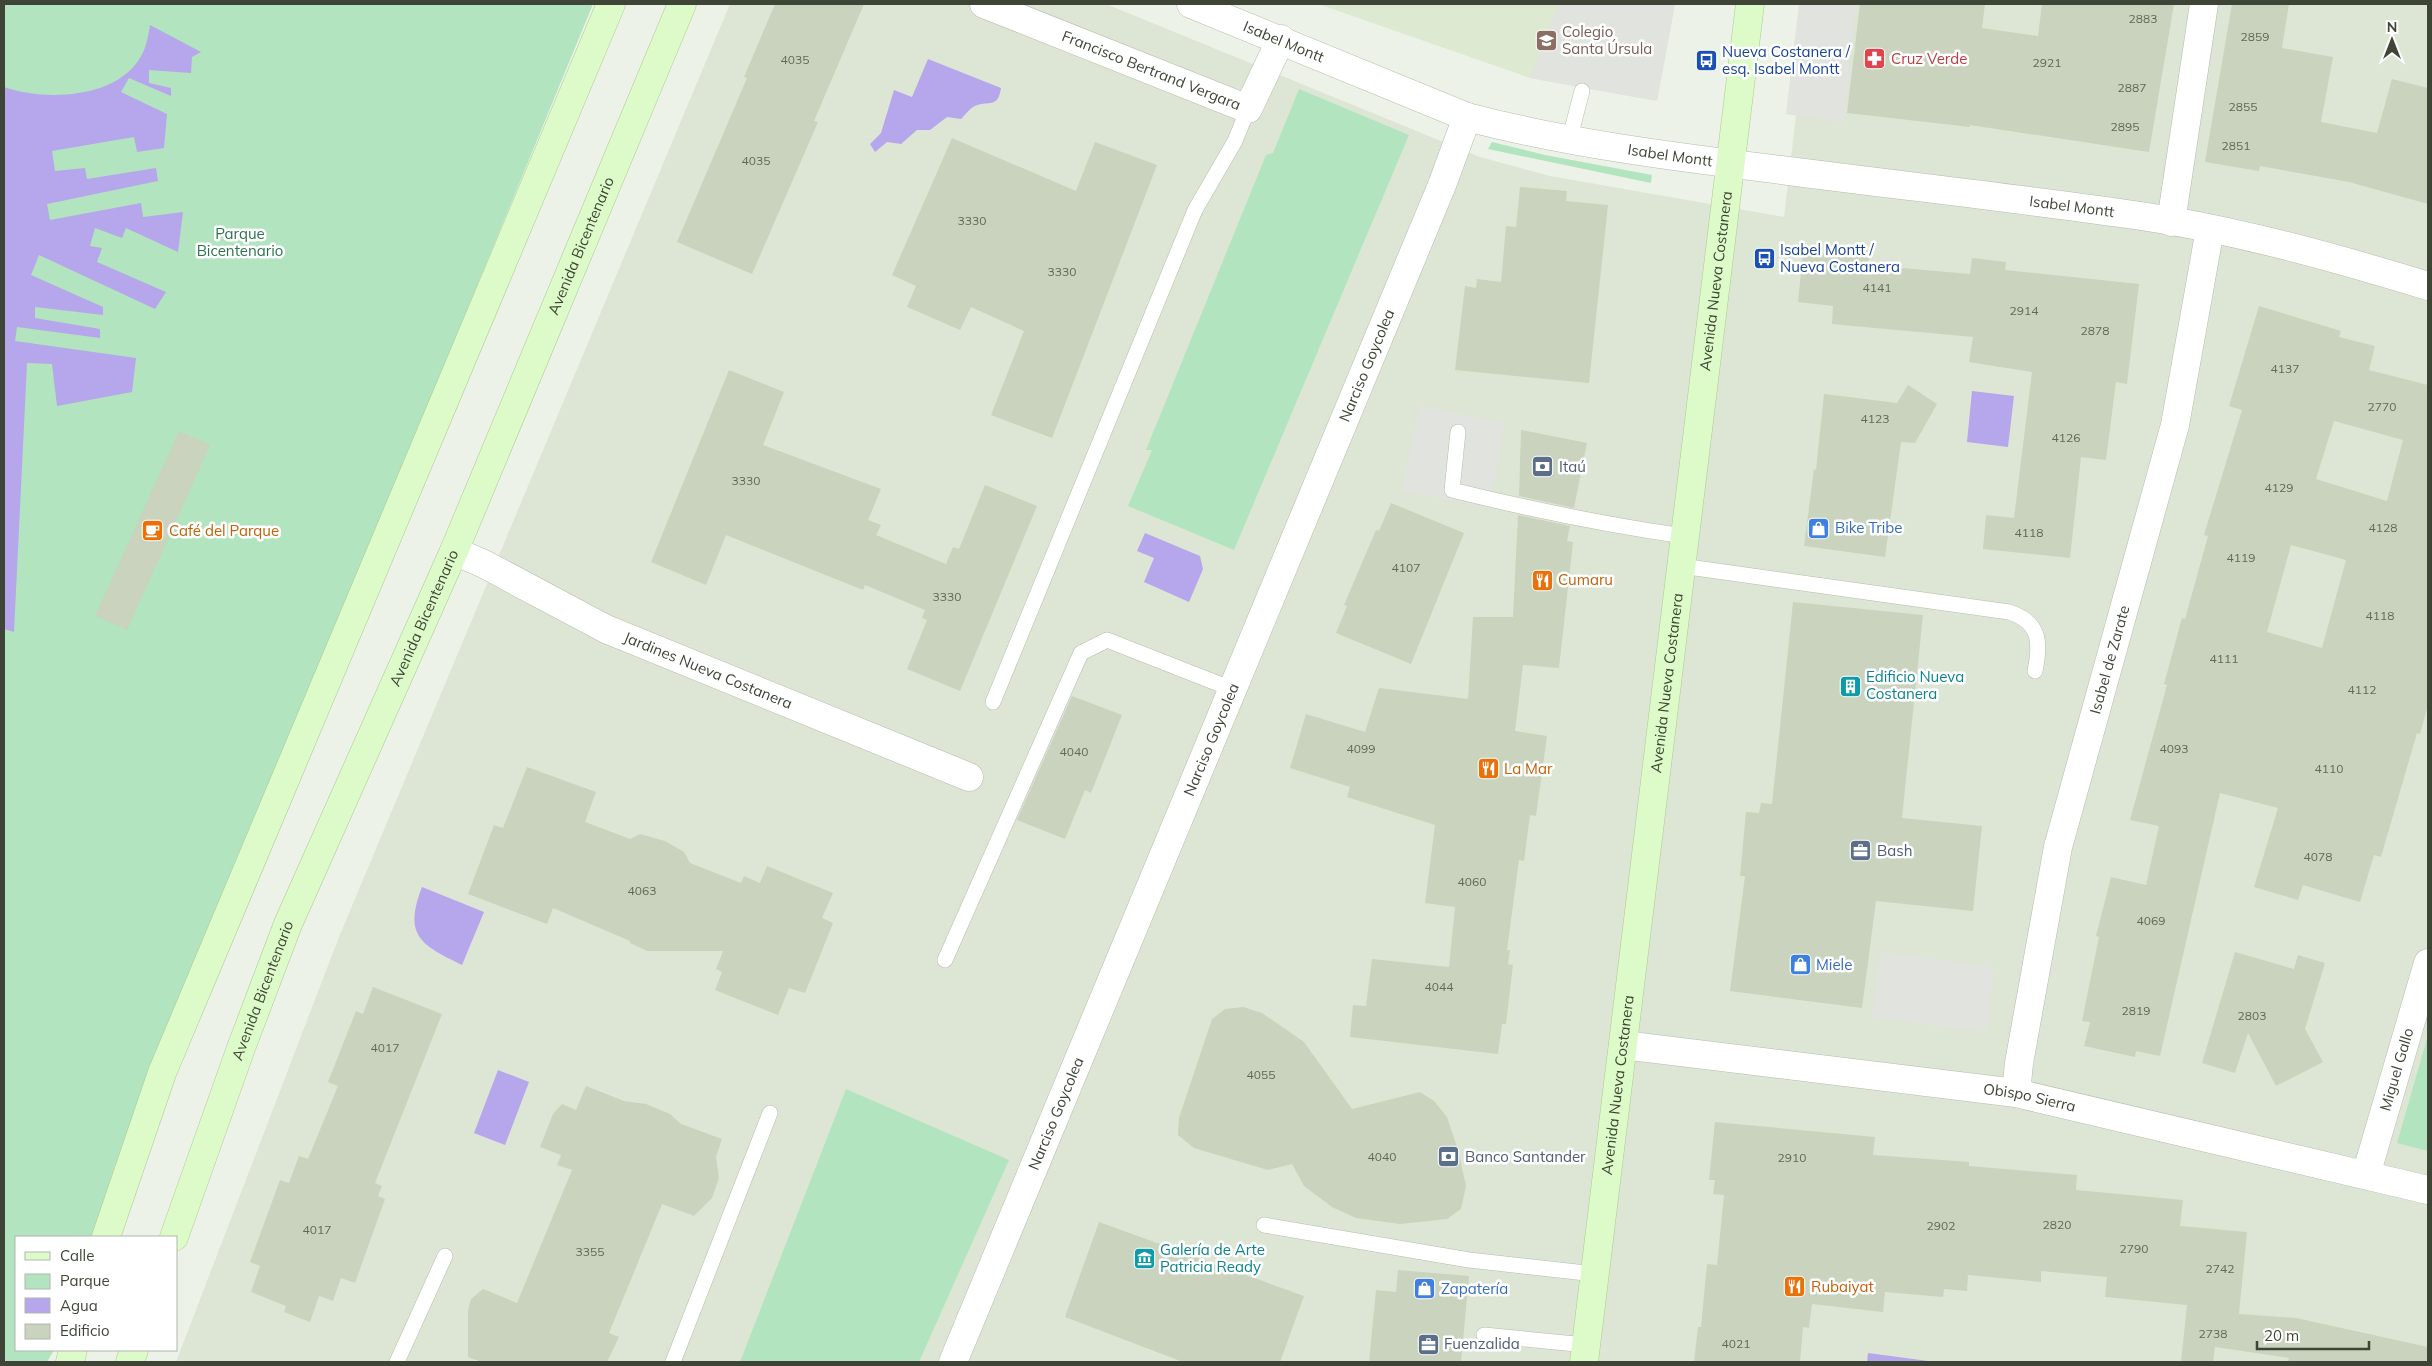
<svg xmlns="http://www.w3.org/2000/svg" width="2432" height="1366" viewBox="0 0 2432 1366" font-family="Mulish,sans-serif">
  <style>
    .residential { fill: #dde6d5 }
    .education { fill: #ddead1 }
    .green { fill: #b2e4bf }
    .parking { fill: #e1e3de }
    .water { fill: #b6a6eb }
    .building { fill: #c9d3bd; fill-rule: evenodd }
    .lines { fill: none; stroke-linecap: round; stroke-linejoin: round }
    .service-casing { stroke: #b4bdaa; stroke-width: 16 }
    .minor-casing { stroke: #b4bdaa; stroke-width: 29 }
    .tertiary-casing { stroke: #b4bdaa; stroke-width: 29 }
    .secondary-casing { stroke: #acc994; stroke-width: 29 }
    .service { stroke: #fff; stroke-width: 15 }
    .minor { stroke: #fff; stroke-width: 28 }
    .tertiary { stroke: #fff; stroke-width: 28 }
    .secondary { stroke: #ddfbc8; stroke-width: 28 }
    .labels { text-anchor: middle; stroke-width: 5; stroke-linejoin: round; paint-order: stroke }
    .number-label { font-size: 12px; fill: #616858 }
    .education-label { font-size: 15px; fill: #785e54; stroke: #fff; text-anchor: start }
    .street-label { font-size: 15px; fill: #3e4536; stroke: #fff }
    .transit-label { font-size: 15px; fill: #164399; stroke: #fff; text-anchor: start }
    .health-label { font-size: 15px; fill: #be3a42; stroke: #fff; text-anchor: start }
    .park-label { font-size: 15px; fill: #2d724c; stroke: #fff }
    .service-label { font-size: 15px; fill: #4e5e75; stroke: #fff; text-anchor: start }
    .shop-label { font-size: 15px; fill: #366cbe; stroke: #fff; text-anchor: start }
    .food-label { font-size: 15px; fill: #c56008; stroke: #fff; text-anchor: start }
    .culture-label { font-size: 15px; fill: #0d838f; stroke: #fff; text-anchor: start }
  </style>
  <rect width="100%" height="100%" fill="#ecf2e7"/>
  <polygon class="residential" points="730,4 1106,4 1480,157 1550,176 1784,217 1809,4 2428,4 2428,1362 176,1362 339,937"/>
  <polygon class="education" points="1318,4 1675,4 1657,101 1530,78"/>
  <g class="green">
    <polygon points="4,4 593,4 115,1166 92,1237 16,1237 16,1350 54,1350 47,1362 4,1362"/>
    <polygon points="1299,89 1409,135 1234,550 1128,506 1152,450 1146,450 1266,155 1273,153"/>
    <polygon points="1492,142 1545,155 1652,175 1651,183 1488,149"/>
    <polygon points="2428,1035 2428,1151 2397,1143"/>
    <polygon points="846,1089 1009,1160 919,1362 740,1362"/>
  </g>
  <g class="parking">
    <polygon points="1558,4 1675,4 1657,101 1530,78"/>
    <polygon points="1799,4 1856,4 1844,123 1786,114"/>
    <polygon points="1419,406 1505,423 1489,508 1402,491"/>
    <polygon points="1881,952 1994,967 1986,1032 1872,1017"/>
  </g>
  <g class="water">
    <path d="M150,25L201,52L192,57L191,73L149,70V83L171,88V96L129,78L121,92L167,114L164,148L137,152L134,137L52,151L55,171L85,168L87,179L156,168L158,181L47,204L50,220L141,203L143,217L183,212L178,252L126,228L122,238L95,228L90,246L102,248L97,262L166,292L155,309L39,255L31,275L103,307V315L35,307V318L100,329V338L17,327L15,341L136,358L132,392L57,406L52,364L27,363L14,632L4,629V87C43,101 112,99 138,61C146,50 148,38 150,25Z"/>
    <path d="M928,59L1001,88C998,109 989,100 975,106C970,108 965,115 961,119L947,117L930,130H917L901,144L887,142L875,152L870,144L881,133L894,90L912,97Z"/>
    <polygon points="1972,391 2014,396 2008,447 1967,442"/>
    <polygon points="1145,533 1200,556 1203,569 1189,602 1144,582 1154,558 1137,551"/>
    <path d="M422,887L484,912L462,965C421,945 403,936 422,887Z"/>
    <polygon points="498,1070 529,1082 505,1145 474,1133"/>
    <polygon points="1868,1353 1936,1362 1867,1362"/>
  </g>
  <g class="building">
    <polygon points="775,4 864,4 814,121 818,122 752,274 677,242 747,78 744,77"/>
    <polygon points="1860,4 1985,4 1982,28 2038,36 2042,4 2174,4 2149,152 1970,125 1970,127 1847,113"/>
    <polygon points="2232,4 2289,4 2282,48 2333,57 2321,122 2377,133 2392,79 2428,88 2428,204 2349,182 2260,166 2259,171 2205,162"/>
    <polygon points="952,138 1076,191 1095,142 1157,165 1052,438 991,415 1024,331 971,307 960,330 907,307 916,286 892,275"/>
    <polygon points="1520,187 1567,191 1566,201 1608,205 1589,383 1455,370 1465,286 1476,288 1477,279 1501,282 1506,226 1516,227"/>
    <polygon points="1834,248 1870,251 1868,265 1970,274 1972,258 2006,262 2005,270 2139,284 2127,384 2116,382 2106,460 2081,457 2070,558 1983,549 1986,515 2014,518 2032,372 1969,362 1973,337 1832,324 1833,306 1798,302 1803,252 1834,254"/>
    <path d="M2259,306L2341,331L2339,337L2375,346L2369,370L2428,385V705L2420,734L2417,733L2381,857L2374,855L2360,902L2303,885L2298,900L2254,887L2278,808L2220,793L2160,1056L2136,1051L2135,1057L2084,1046L2090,1022L2082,1021L2099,937L2096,936L2111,877L2146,885L2159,826L2130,820L2167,685L2164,684L2182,618L2185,619L2208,536L2204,535L2242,410L2229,406ZM2334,421L2403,440L2387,501L2316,479ZM2291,545L2346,560L2322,648L2267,632Z"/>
    <polygon points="729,370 784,392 763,445 881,489 868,520 881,525 876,535 946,564 953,547 959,549 985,485 1037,506 960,691 907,669 927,620 922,618 925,610 865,585 863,590 726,535 706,585 651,562"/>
    <polygon points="1908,385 1937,404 1915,443 1901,442 1885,557 1804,546 1814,469 1816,470 1824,394 1897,403"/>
    <polygon points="1521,430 1587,443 1574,508 1519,496"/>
    <polygon points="179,431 210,445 127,630 95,616"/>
    <polygon points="1391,503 1464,533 1411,664 1336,633 1347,606 1344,605 1376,530 1379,531"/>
    <polygon points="1518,515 1570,526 1567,541 1573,542 1559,668 1523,665 1515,731 1547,736 1536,816 1530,815 1524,861 1519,860 1507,950 1510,950 1508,964 1513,965 1506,1024 1502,1024 1498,1054 1350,1037 1353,1005 1366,1006 1372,959 1449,967 1455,907 1425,903 1435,825 1347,797 1350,787 1290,768 1306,714 1365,732 1379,688 1468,699 1473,617 1513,617"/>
    <polygon points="1793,602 1923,615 1902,818 1982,826 1973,911 1876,901 1862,1008 1730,991 1745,876 1740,876 1746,812 1759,813 1761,803 1772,804"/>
    <polygon points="1072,696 1122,715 1091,793 1085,790 1065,839 1017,820"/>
    <polygon points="527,767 596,792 585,822 630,839 640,834 665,841 684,852 690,863 741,883 744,876 760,883 767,866 833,893 822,918 833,923 805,993 789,988 778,1015 715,990 722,972 716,969 723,951 647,951 630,943 630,941 553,908 547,924 468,894 494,825 503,828"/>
    <polygon points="2235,952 2294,969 2298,955 2325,963 2305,1029 2323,1062 2276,1086 2248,1033 2235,1073 2202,1063"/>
    <polygon points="373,987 442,1014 375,1183 382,1186 378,1196 385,1199 355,1283 341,1278 333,1301 319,1296 310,1322 284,1312 286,1306 251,1292 260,1266 250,1262 280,1180 289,1183 299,1156 308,1159 338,1086 328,1082 356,1011 363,1014"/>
    <polygon points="1243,1007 1262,1013 1304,1042 1352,1109 1420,1092 1434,1101 1447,1117 1458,1150 1466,1186 1461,1209 1447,1219 1400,1224 1356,1218 1332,1207 1304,1186 1292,1164 1268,1170 1194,1148 1178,1135 1179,1118 1212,1019 1225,1009"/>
    <polygon points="586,1086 624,1101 646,1104 670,1114 681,1124 722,1139 716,1157 719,1178 712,1198 694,1216 662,1204 609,1333 619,1337 607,1362 482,1362 468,1357 468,1310 471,1299 483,1289 517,1303 572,1170 557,1165 561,1155 540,1147 553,1114 562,1104 576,1110"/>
    <polygon points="1715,1122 1875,1137 1873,1155 1969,1162 1969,1166 2077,1175 2076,1190 2183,1200 2180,1226 2247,1232 2239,1314 2296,1318 2428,1347 2428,1362 2288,1362 2289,1358 2215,1347 2213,1362 2181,1362 2187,1305 2105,1297 2107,1277 2041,1271 2041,1282 1968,1275 1967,1291 1944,1289 1943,1297 1885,1292 1883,1312 1812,1304 1809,1328 1803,1327 1800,1362 1694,1362 1698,1327 1701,1327 1707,1264 1717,1265 1724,1195 1713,1194 1715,1180 1709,1180"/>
    <polygon points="1099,1222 1304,1296 1280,1362 1183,1362 1065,1317"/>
    <polygon points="1398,1270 1469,1276 1461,1362 1369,1362 1376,1290 1396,1292"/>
  </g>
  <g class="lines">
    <defs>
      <g id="service">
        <polyline points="1569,141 1582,91"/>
        <path d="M1458,432L1452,490C1529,509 1606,525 1684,536"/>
        <path d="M1681,566L2009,612C2040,622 2041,642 2035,671"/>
        <polyline points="993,702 1195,210 1235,141 1248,109"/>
        <polyline points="945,960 1081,653 1107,640 1232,689"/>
        <polyline points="1264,1225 1469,1260 1595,1274"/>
        <polyline points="1484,1335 1586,1345"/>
        <polyline points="397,1362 445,1256"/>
        <polyline points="673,1362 770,1113"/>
      </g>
      <g id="minor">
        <path id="s1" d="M984,4L1248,109L1281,39"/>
        <polyline points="2171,222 2204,4"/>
        <path id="s2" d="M454,551L484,564L606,629L969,777"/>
        <path id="s3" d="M1623,1045L2016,1093L2428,1190"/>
        <path id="s4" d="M2016,1093L2019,1063L2058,847L2175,425L2210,229"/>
        <path id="s5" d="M2366,1175L2428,963"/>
        <path id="s6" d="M953,1362L1442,185L1467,117"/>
      </g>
      <g id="tertiary">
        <path id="s7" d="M1191,4L1467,117C1570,144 1676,157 1781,170C1897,185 2012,198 2127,214C2229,228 2330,256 2428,286"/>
      </g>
      <g id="secondary">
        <polyline points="106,1237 162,1073 611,4"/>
        <path id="s8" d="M174,1237L241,1048L288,924L454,551L682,4"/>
        <polyline points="70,1362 73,1350"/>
        <polyline points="130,1362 134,1350"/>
        <path id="s9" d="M1584,1362L1750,4"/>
      </g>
    </defs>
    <use href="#service" class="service-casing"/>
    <use href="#minor" class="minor-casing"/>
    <use href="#tertiary" class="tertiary-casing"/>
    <use href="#secondary" class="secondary-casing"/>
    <use href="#service" class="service"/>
    <use href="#minor" class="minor"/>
    <use href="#tertiary" class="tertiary"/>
    <use href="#secondary" class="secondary"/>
  </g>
  <defs>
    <symbol id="school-square" viewBox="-11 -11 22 22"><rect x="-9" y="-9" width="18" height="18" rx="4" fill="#8d6e63" stroke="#fff"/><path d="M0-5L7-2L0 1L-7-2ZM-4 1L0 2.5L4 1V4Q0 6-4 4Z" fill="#fff"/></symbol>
    <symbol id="pharmacy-square" viewBox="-11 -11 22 22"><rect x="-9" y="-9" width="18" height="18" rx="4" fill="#e0444e" stroke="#fff"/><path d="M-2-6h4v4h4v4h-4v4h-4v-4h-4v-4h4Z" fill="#fff"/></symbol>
    <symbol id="bus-square" viewBox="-11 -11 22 22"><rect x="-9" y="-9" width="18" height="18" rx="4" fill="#1a4fb4" stroke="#fff"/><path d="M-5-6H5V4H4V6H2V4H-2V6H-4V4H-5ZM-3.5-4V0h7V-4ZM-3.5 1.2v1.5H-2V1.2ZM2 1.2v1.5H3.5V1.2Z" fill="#fff"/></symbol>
    <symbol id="bank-square" viewBox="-11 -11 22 22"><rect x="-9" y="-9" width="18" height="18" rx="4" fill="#5c6f8a" stroke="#fff"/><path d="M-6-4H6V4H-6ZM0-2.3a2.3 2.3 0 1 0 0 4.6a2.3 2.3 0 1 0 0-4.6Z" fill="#fff"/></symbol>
    <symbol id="shop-square" viewBox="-11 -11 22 22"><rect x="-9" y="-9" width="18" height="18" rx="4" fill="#3f7fe0" stroke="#fff"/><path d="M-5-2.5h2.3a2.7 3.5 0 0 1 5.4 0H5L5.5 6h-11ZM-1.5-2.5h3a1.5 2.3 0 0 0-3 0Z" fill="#fff"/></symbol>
    <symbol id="cafe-square" viewBox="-11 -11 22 22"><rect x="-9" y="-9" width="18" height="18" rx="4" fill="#e8710a" stroke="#fff"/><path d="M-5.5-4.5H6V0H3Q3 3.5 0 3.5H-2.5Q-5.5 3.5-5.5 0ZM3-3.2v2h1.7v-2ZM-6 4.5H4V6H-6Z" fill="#fff"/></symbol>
    <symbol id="restaurant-square" viewBox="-11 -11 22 22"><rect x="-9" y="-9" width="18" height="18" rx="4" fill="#e8710a" stroke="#fff"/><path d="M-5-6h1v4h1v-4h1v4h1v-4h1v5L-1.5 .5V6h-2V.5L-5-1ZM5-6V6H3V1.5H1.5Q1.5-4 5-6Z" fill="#fff"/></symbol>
    <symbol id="building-square" viewBox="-11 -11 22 22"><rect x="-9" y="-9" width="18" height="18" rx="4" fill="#0f9aa8" stroke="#fff"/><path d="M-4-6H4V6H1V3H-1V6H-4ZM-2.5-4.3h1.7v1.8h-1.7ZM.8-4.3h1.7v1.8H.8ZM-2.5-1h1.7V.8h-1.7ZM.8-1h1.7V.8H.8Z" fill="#fff"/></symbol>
    <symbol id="office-square" viewBox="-11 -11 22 22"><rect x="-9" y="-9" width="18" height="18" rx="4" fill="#5c6f8a" stroke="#fff"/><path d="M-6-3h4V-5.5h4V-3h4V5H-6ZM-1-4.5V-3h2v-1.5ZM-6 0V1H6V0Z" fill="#fff"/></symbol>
    <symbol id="museum-square" viewBox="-11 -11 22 22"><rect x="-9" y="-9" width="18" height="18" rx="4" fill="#0f9aa8" stroke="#fff"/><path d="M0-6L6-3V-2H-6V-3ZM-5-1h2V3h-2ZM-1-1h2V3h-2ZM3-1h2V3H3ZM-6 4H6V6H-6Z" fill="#fff"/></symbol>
  </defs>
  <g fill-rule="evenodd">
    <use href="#school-square" x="1534" y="28" width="25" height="25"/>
    <use href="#pharmacy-square" x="1862" y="46" width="25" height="25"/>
    <use href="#bus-square" x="1694" y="48" width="25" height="25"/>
    <use href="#bus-square" x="1752" y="246" width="25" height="25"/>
    <use href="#bank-square" x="1530" y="454" width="25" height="25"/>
    <use href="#shop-square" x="1806" y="516" width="25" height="25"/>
    <use href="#cafe-square" x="140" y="518" width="25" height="25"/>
    <use href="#restaurant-square" x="1530" y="568" width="25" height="25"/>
    <use href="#building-square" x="1838" y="674" width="25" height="25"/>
    <use href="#restaurant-square" x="1476" y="756" width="25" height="25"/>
    <use href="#office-square" x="1848" y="838" width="25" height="25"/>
    <use href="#shop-square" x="1788" y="952" width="25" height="25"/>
    <use href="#bank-square" x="1436" y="1144" width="25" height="25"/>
    <use href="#museum-square" x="1132" y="1246" width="25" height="25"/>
    <use href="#restaurant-square" x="1782" y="1274" width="25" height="25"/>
    <use href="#shop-square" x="1412" y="1276" width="25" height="25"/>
    <use href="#office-square" x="1416" y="1332" width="25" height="25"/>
  </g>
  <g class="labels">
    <g class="number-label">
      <text x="2143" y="23">2883</text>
      <text x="2255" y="41">2859</text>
      <text x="795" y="64">4035</text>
      <text x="2047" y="67">2921</text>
      <text x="2132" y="92">2887</text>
      <text x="2243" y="111">2855</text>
      <text x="2125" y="131">2895</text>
      <text x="2236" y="150">2851</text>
      <text x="756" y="165">4035</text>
      <text x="972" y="225">3330</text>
      <text x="1062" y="276">3330</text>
      <text x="1877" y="292">4141</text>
      <text x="2024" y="315">2914</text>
      <text x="2095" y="335">2878</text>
      <text x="2285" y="373">4137</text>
      <text x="2382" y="411">2770</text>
      <text x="1875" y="423">4123</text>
      <text x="2066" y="442">4126</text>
      <text x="746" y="485">3330</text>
      <text x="2279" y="492">4129</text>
      <text x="2383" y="532">4128</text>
      <text x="2029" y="537">4118</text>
      <text x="2241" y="562">4119</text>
      <text x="1406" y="572">4107</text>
      <text x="947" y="601">3330</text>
      <text x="2380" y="620">4118</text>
      <text x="2224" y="663">4111</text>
      <text x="2362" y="694">4112</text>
      <text x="1361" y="753">4099</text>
      <text x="2174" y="753">4093</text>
      <text x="1074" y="756">4040</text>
      <text x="2329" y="773">4110</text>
      <text x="2318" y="861">4078</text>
      <text x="1472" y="886">4060</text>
      <text x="642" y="895">4063</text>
      <text x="2151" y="925">4069</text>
      <text x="1439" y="991">4044</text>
      <text x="2136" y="1015">2819</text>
      <text x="2252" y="1020">2803</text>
      <text x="385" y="1052">4017</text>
      <text x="1261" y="1079">4055</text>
      <text x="1382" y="1161">4040</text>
      <text x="1792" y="1162">2910</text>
      <text x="2057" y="1229">2820</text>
      <text x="1941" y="1230">2902</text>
      <text x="317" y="1234">4017</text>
      <text x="2134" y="1253">2790</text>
      <text x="590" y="1256">3355</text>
      <text x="2220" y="1273">2742</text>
      <text x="2213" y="1338">2738</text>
      <text x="1736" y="1348">4021</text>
    </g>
    <g class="education-label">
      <text x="1562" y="37">Colegio<tspan x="1562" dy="17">Santa Úrsula</tspan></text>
    </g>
    <g class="street-label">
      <text dy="5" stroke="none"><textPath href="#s7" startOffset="100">Isabel Montt</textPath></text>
      <text dy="5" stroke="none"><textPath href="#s1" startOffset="180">Francisco Bertrand Vergara</textPath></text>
      <text dy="5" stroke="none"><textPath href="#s7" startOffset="505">Isabel Montt</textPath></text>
      <text dy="5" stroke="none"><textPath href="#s7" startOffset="910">Isabel Montt</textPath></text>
      <text dy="5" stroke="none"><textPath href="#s8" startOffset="1072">Avenida Bicentenario</textPath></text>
      <text dy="5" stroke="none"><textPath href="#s9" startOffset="1089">Avenida Nueva Costanera</textPath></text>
      <text dy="5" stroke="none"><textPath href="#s6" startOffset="1079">Narciso Goycolea</textPath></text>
      <text dy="5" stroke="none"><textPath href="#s8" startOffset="668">Avenida Bicentenario</textPath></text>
      <text dy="5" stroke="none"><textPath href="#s4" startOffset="444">Isabel de Zarate</textPath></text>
      <text dy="5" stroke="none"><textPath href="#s2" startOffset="281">Jardines Nueva Costanera</textPath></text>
      <text dy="5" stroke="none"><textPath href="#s9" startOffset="684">Avenida Nueva Costanera</textPath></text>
      <text dy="5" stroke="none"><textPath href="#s6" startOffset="674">Narciso Goycolea</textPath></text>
      <text dy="5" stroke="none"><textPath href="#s8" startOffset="262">Avenida Bicentenario</textPath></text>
      <text dy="5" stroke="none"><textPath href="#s5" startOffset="110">Miguel Gallo</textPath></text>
      <text dy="5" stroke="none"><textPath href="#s9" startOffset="279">Avenida Nueva Costanera</textPath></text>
      <text dy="5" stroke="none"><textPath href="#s3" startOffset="410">Obispo Sierra</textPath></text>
      <text dy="5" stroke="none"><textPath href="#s6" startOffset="269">Narciso Goycolea</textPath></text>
    </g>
    <g class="transit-label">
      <text x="1722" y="57">Nueva Costanera /<tspan x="1722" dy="17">esq. Isabel Montt</tspan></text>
      <text x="1780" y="255">Isabel Montt /<tspan x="1780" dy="17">Nueva Costanera</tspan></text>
    </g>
    <g class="health-label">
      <text x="1891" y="64">Cruz Verde</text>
    </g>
    <g class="park-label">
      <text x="240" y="239">Parque<tspan x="240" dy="17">Bicentenario</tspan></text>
    </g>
    <g class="service-label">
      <text x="1559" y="472">Itaú</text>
      <text x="1877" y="856">Bash</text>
      <text x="1465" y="1162">Banco Santander</text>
      <text x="1444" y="1349">Fuenzalida</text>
    </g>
    <g class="shop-label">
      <text x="1835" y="533">Bike Tribe</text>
      <text x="1816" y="970">Miele</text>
      <text x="1441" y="1294">Zapatería</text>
    </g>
    <g class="food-label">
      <text x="169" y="536">Café del Parque</text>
      <text x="1558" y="585">Cumaru</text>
      <text x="1504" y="774">La Mar</text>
      <text x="1811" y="1292">Rubaiyat</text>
    </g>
    <g class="culture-label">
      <text x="1866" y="682">Edificio Nueva<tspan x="1866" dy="17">Costanera</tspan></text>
      <text x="1160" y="1255">Galería de Arte<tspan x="1160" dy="17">Patricia Ready</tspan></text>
    </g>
  </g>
  <rect width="2432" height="1366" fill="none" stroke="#3e4536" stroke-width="10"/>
  <rect x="15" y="1236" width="162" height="115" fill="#ffffff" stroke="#b2b5af"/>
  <rect x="25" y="1252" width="25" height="8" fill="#ddfbc8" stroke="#b2b5af"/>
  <text x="60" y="1261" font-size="15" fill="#3e4536">Calle</text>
  <rect x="25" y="1274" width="25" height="15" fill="#b2e4bf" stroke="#b2b5af"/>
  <text x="60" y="1286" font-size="15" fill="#3e4536">Parque</text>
  <rect x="25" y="1298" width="25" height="15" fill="#b6a6eb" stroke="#b2b5af"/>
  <text x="60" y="1311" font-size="15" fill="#3e4536">Agua</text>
  <rect x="25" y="1324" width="25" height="15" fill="#c9d3bd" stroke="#b2b5af"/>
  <text x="60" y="1336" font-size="15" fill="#3e4536">Edificio</text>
  <g transform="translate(2392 40)" stroke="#ffffff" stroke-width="4" paint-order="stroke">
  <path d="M0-4L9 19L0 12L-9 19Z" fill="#3e4536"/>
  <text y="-8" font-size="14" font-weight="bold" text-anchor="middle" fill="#3e4536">N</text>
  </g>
  <path d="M2257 1341v8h112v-8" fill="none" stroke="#3e4536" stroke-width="2.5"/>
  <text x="2264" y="1341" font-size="15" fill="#3e4536" stroke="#ffffff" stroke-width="4" paint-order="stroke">20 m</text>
</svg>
